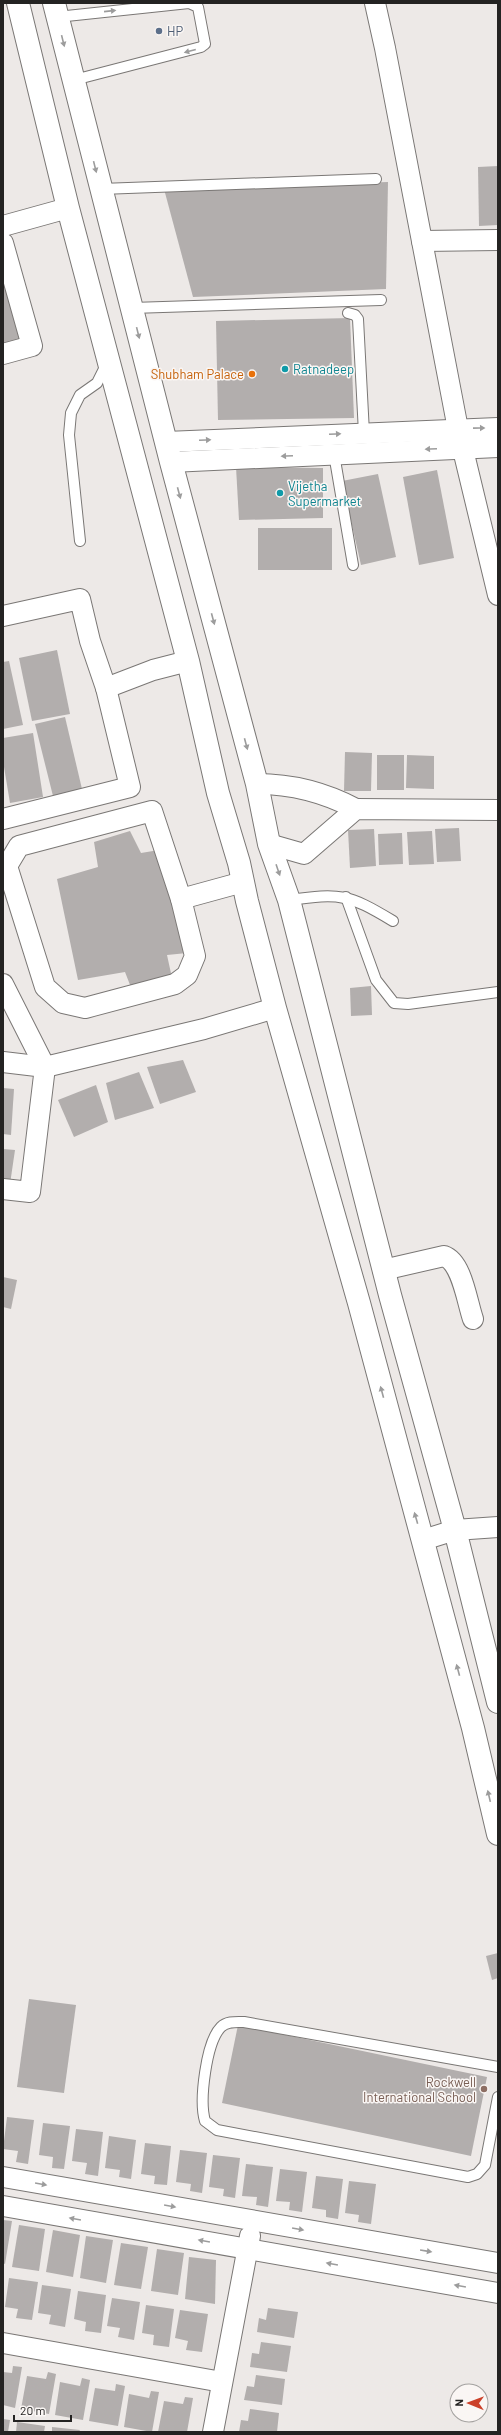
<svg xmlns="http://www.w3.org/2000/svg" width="501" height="2435" viewBox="0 0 501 2435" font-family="Barlow,sans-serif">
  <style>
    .building { fill: #b2aead }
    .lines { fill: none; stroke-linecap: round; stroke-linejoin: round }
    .lane-casing { stroke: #7a7775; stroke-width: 12 }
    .street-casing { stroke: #7a7775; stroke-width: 22 }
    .primary-casing { stroke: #7a7775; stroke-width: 24 }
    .lane { stroke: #fff; stroke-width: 10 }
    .street { stroke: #fff; stroke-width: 20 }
    .primary { stroke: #fff; stroke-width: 22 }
    .oneway { fill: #9c9c9c }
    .service-dot { fill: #5c6f8a; stroke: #faf6f4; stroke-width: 1.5 }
    .culture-dot { fill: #0f9aa8; stroke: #faf6f4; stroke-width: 1.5 }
    .food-dot { fill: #e8710a; stroke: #faf6f4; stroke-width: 1.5 }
    .education-dot { fill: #8d6e63; stroke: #faf6f4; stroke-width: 1.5 }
    .labels { text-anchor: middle; stroke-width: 3; stroke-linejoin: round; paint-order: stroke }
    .service-label { font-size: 13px; fill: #4e5e75; stroke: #faf6f4; text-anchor: start }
    .culture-label { font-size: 13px; fill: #0d838f; stroke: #faf6f4; text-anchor: start }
    .food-label { font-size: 13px; fill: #c56008; stroke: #faf6f4; text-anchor: end }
    .education-label { font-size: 13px; fill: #785e54; stroke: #faf6f4; text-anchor: end }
  </style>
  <rect width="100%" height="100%" fill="#ede9e7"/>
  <g class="building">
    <polygon points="498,166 498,225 479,226 478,167"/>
    <polygon points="388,182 386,289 193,297 164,189"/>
    <polygon points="3,263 25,339 3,345"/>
    <polygon points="350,318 354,418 218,420 216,321"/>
    <polygon points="236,467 323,468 323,518 239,520"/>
    <polygon points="437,470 454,558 419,565 403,477"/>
    <polygon points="378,474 396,557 361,565 342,481"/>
    <rect x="258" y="528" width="74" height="42"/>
    <polygon points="57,650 70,714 32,721 19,658"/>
    <polygon points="9,661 23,725 3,729 3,662"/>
    <polygon points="65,717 82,789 53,796 35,724"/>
    <polygon points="33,733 43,797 10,803 3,761 3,738"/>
    <polygon points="345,752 372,753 371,791 344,791"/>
    <rect x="377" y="755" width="27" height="35"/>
    <polygon points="407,755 434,756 434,789 406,788"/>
    <polygon points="459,828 461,861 437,862 435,829"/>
    <polygon points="374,829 376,866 350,868 348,830"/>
    <polygon points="130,831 141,853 159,850 187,953 167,955 172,978 132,990 125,972 78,980 57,879 98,867 94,842"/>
    <polygon points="432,831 434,864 409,865 407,832"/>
    <polygon points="402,833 403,864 379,865 378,834"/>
    <polygon points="371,986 372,1015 351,1016 350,988"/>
    <polygon points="183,1060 196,1092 160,1104 147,1067"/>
    <polygon points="139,1072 154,1108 115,1120 106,1083"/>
    <polygon points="96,1085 108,1122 74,1137 58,1100"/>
    <polygon points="3,1088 14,1089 11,1135 3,1134"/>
    <polygon points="3,1149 15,1150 10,1184 3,1183"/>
    <polygon points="3,1277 17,1280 11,1309 3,1307"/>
    <polygon points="498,1953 498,1978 492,1980 486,1956"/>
    <polygon points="29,1999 76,2005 64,2093 17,2087"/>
    <polygon points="238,2025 487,2077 471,2156 222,2103"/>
    <polygon points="7,2117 34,2120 28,2164 16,2162 18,2151 3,2149"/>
    <polygon points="43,2123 70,2126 64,2169 52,2168 53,2157 39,2155"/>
    <polygon points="76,2129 103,2132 98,2176 85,2174 87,2163 72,2161"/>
    <polygon points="109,2136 136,2140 131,2179 119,2177 120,2170 105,2168"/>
    <polygon points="145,2143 171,2146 167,2185 154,2184 155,2176 141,2174"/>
    <polygon points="180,2150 207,2153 202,2193 190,2191 191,2184 176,2182"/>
    <polygon points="213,2155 240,2158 235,2198 223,2196 224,2189 209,2187"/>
    <polygon points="246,2164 273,2167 268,2207 256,2205 257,2197 242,2196"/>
    <polygon points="280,2169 307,2172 302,2212 289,2210 290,2202 276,2201"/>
    <polygon points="316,2176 343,2179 338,2219 326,2217 326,2210 312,2208"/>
    <polygon points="349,2181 376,2184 371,2224 358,2222 359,2215 345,2213"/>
    <polygon points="3,2220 12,2221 5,2264 3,2263"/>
    <polygon points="19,2225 45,2229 39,2271 12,2267"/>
    <polygon points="53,2230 80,2235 73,2277 46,2272"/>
    <polygon points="86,2236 113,2240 106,2283 80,2278"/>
    <polygon points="121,2243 148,2247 141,2289 114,2285"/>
    <polygon points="157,2249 184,2253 178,2295 151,2291"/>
    <polygon points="189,2257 216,2260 215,2304 185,2299"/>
    <polygon points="9,2278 38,2282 32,2320 16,2318 18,2309 5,2307"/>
    <polygon points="42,2285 71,2289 65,2327 49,2324 51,2315 38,2313"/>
    <polygon points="78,2291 106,2295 101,2333 85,2331 86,2322 74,2319"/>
    <polygon points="112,2298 140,2302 134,2340 118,2337 120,2328 107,2326"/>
    <polygon points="146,2305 174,2309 169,2347 153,2345 154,2335 142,2333"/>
    <polygon points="268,2308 298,2312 294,2338 257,2332 259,2318 266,2320"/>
    <polygon points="180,2310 208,2314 202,2352 186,2350 188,2341 175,2338"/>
    <polygon points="261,2342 291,2346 287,2372 250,2367 252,2353 259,2354"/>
    <polygon points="13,2366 22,2367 15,2408 3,2405 3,2372 12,2373"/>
    <polygon points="48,2372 56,2374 49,2414 21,2409 27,2376 46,2379"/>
    <polygon points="256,2375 285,2379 282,2405 244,2400 247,2386 254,2387"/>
    <polygon points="82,2378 90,2380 83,2420 55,2415 60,2382 80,2386"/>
    <polygon points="116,2384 125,2386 118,2426 89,2421 95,2388 115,2391"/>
    <polygon points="151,2391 159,2392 152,2432 124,2427 129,2394 149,2398"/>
    <polygon points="185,2397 193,2398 187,2432 158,2432 164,2401 183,2404"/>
    <polygon points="250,2409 279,2413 277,2432 239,2432 241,2420 248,2421"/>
    <polygon points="3,2419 10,2420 8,2432 3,2432"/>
    <polygon points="17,2422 45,2426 44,2432 16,2432"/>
    <polygon points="52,2427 80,2430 79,2432 52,2432"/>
  </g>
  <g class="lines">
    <defs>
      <g id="lane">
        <polyline points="57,17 189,3 198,7 205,44 201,47 74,80"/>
        <polyline points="101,189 376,179"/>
        <polyline points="132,308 381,300"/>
        <polyline points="348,313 355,315 358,319 364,433"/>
        <polyline points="334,454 353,565"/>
        <polyline points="80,541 69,435 71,413 80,395 97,383 107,363"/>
        <polyline points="346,897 376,980 394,1003 408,1004 498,992"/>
        <path d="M289,900C341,893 348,894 393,921"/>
        <path d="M498,2067L244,2022C236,2022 227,2021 221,2027C206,2042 199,2101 205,2121L217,2130L468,2177L477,2174L485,2165L498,2097"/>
      </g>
      <g id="street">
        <polyline points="375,3 385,48 458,429 498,595"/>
        <polyline points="3,226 68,208"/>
        <polyline points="422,241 498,240"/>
        <polyline points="3,243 32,346 3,354"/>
        <polyline points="166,442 498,428"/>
        <polyline points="171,462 498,447"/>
        <polyline points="3,616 80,599 90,641 106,688 153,670 188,661"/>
        <path d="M257,784C293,784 324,792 356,809"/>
        <polygon points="152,811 181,899 195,956 187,975 175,984 85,1008 63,1003 45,987 7,866 19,846"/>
        <polyline points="3,819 130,787 106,688"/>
        <polyline points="269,844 304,854 356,809 498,810"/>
        <polyline points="181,899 243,882"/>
        <polyline points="3,984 45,1067 30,1192 3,1189"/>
        <polyline points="3,1062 45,1067 204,1029 275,1008"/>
        <path d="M383,1270L444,1256C462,1262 467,1302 473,1319"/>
        <polyline points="423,1540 455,1530 498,1527"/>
        <polyline points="3,2177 498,2263"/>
        <polyline points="3,2206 498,2293"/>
        <polyline points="3,2343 222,2382"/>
        <polyline points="213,2432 250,2236"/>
      </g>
      <g id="primary">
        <polyline points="18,3 68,208 188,661 218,793 239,863 247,901 275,1008 359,1303 473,1728 498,1834"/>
        <polyline points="54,3 171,462 257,784 269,844 289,900 390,1295 455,1530 498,1702"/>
      </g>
    </defs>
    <use href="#lane" class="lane-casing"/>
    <use href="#street" class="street-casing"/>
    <use href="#primary" class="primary-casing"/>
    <use href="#lane" class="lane"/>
    <use href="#street" class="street"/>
    <use href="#primary" class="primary"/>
  </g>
  <defs><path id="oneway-solid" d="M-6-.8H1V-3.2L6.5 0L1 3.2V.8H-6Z"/></defs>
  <g class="oneway">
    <use href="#oneway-solid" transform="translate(110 11) rotate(-6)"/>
    <use href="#oneway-solid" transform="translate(63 41) rotate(76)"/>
    <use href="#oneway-solid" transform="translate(190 51) rotate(165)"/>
    <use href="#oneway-solid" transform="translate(95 167) rotate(76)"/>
    <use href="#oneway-solid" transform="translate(138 333) rotate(76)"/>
    <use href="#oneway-solid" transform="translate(479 428) rotate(-1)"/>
    <use href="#oneway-solid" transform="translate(335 434) rotate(-3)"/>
    <use href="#oneway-solid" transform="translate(205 440) rotate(-3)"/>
    <use href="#oneway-solid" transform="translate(431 449) rotate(177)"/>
    <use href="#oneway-solid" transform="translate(287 456) rotate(177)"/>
    <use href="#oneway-solid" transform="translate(179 493) rotate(75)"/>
    <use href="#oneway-solid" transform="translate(213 619) rotate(75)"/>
    <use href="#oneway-solid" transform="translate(246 744) rotate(75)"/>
    <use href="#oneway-solid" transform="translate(278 870) rotate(71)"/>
    <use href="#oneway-solid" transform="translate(382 1392) rotate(-105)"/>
    <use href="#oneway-solid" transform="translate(416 1518) rotate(-106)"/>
    <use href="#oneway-solid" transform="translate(458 1670) rotate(-105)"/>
    <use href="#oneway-solid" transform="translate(489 1796) rotate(-103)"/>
    <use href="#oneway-solid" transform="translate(41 2184) rotate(10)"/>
    <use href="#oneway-solid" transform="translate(170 2206) rotate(10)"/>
    <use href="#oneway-solid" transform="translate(75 2219) rotate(-170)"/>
    <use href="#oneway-solid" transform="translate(298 2229) rotate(10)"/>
    <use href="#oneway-solid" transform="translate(204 2241) rotate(-170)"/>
    <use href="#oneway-solid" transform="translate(426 2251) rotate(9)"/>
    <use href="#oneway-solid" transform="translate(332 2264) rotate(-170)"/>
    <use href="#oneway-solid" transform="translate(460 2286) rotate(-170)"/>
  </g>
  <circle class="service-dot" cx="159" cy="31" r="4"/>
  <g class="culture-dot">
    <circle cx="285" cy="369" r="4"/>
    <circle cx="280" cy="493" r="4"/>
  </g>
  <circle class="food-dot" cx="252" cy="374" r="4"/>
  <circle class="education-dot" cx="484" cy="2089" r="4"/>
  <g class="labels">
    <g class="service-label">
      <text x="167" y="36">HP</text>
    </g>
    <g class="culture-label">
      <text x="293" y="374">Ratnadeep</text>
      <text x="288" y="491">Vijetha<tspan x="288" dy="15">Supermarket</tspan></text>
    </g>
    <g class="food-label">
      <text x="244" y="379">Shubham Palace</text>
    </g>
    <g class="education-label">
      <text x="476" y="2087">Rockwell<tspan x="476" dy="15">International School</tspan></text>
    </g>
  </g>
  <rect width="501" height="2435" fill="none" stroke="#242322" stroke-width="8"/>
  <g transform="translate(469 2403) rotate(271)"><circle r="19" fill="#faf6f4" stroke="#a4a2a0"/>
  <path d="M0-3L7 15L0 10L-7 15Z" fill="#cb4029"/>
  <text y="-6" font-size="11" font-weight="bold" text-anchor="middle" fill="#242322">N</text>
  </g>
  <path d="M14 2415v6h57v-6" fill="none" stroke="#242322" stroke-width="2"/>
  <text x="20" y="2415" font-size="12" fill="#242322" stroke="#faf6f4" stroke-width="3" paint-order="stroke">20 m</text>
</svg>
